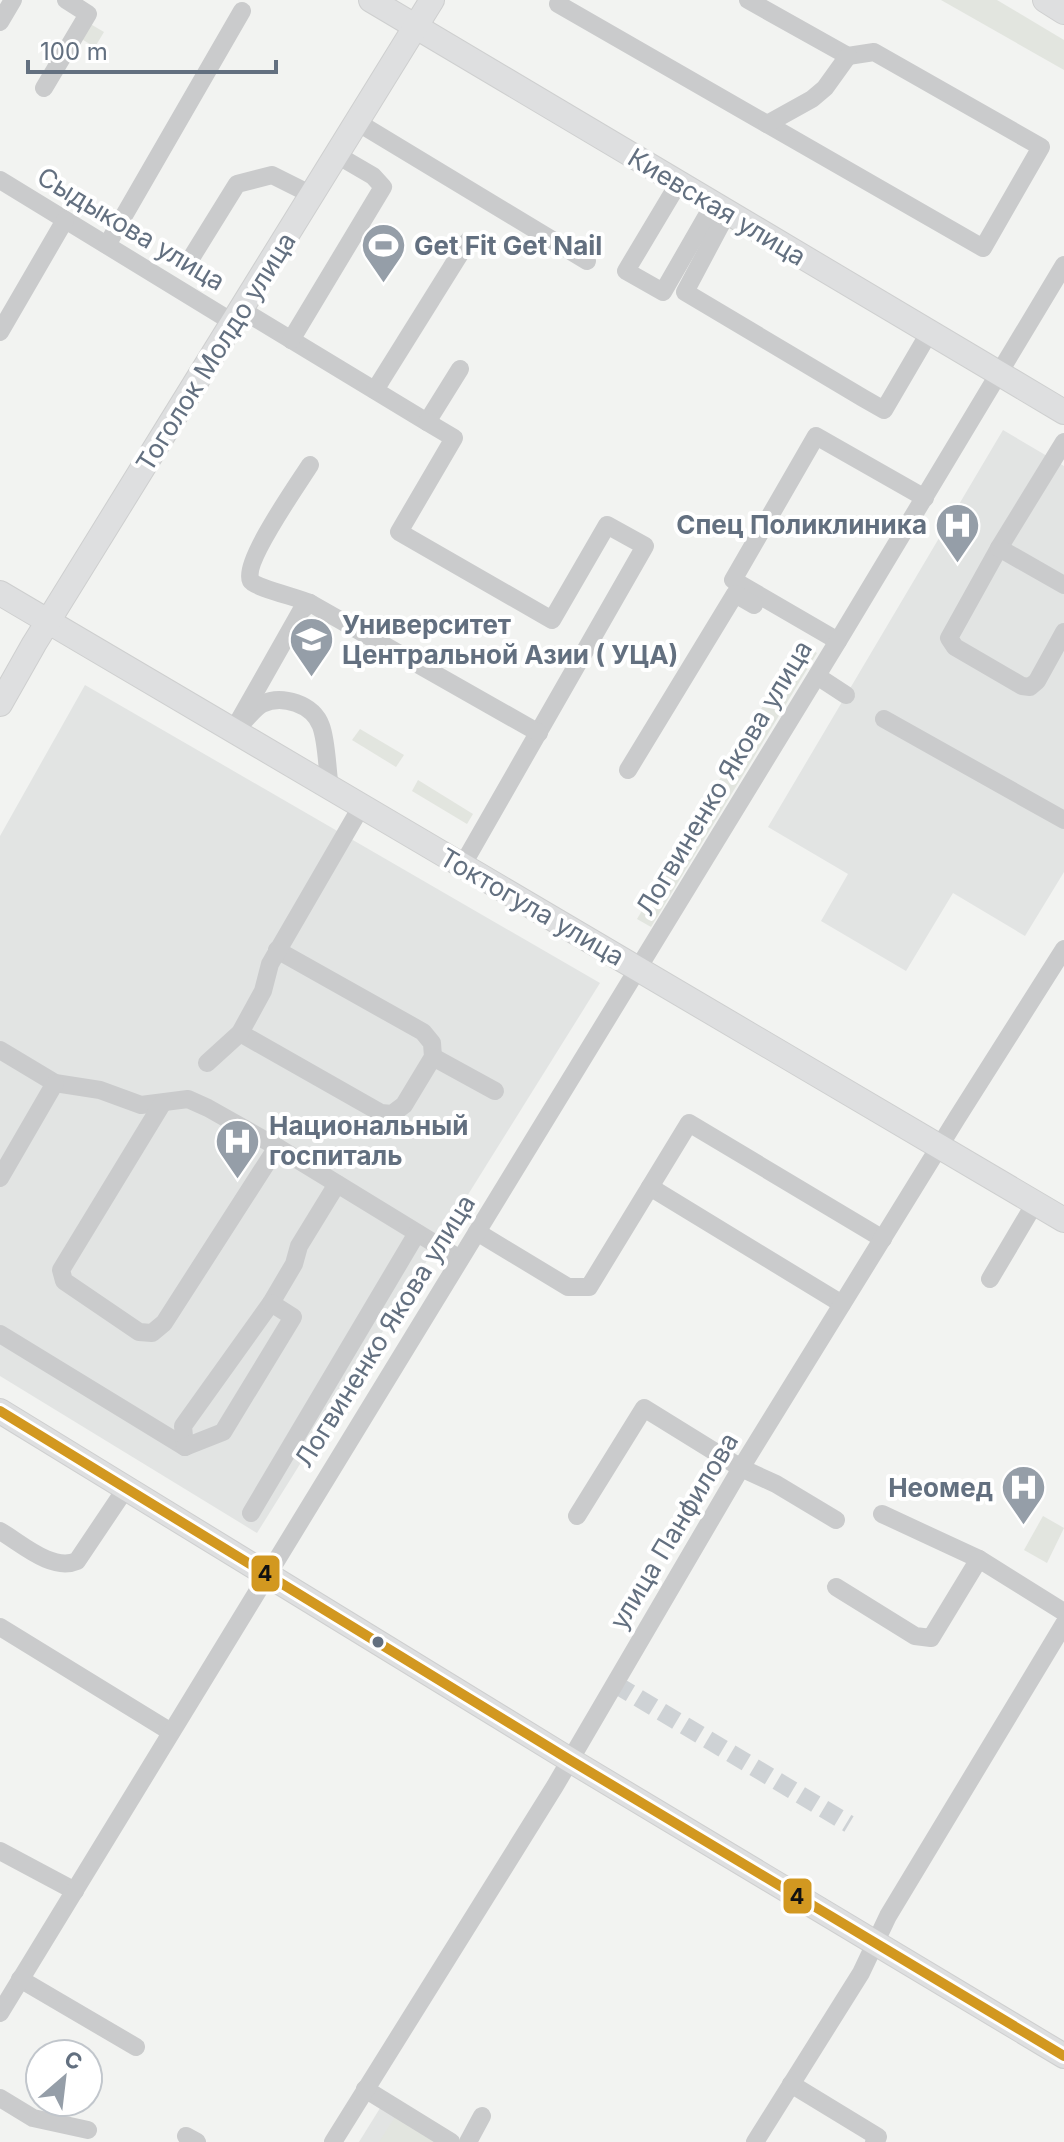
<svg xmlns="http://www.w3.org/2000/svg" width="1064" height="2142" viewBox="0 0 1064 2142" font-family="Inter,sans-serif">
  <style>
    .built { fill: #e2e4e3 }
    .green { fill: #e2e5df }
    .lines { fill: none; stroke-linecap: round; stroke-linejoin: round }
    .minor-tunnel { stroke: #ced2d5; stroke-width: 18; stroke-dasharray: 18 9; stroke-linecap: butt }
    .major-casing { stroke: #cecfcf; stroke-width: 26 }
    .minor { stroke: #cacbcc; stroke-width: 18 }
    .major { stroke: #dedfe0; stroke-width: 24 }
    .bus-1-casing { stroke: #fff; stroke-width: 16 }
    .bus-1 { stroke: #d29820; stroke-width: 10 }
    .bus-dot { fill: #637080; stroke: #fff; stroke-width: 3 }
    .labels { text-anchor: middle; stroke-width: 8; stroke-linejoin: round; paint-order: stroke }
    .street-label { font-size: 26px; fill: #637080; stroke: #fff }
    .poi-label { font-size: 26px; font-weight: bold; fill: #637080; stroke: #fff; text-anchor: start }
    .line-badge { stroke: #fff; stroke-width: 3 }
    .pale-badge-label { font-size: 22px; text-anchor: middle; font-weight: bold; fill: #111 }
  </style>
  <rect width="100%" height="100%" fill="#f2f3f1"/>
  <g class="built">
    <polygon points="1003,430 1064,466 1064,872 1025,936 953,893 906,971 821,921 848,874 768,827"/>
    <polygon points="85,685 600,983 257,1533 0,1376 0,836"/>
    <polygon points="382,2105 445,2142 359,2142"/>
  </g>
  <g class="green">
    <polygon points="941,0 997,0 1064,40 1064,70"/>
    <polygon points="87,22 104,32 95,47 78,37"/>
    <polygon points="800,643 817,653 651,927 637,919"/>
    <polygon points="360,729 404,755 396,767 352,740"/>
    <polygon points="418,780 473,814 467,824 412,791"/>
    <polygon points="1043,1516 1064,1528 1047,1563 1024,1550"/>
    <polygon points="395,2117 435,2142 379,2142"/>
  </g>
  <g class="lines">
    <polyline class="minor-tunnel" points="615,1684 849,1824"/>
    <defs>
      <g id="major">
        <polyline points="371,0 1064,412"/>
        <polyline points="1045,0 1064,12"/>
        <polyline points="0,593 1064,1220"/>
        <polyline points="0,704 34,644 432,0"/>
        <polyline points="0,1411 570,1760 1064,2056"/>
      </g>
    </defs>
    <use href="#major" class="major-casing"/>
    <g class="minor">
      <polyline points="560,0 558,4 983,248 1041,147 874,52 848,56 748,0"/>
      <polyline points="0,22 13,0"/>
      <polyline points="44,88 88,14 66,0"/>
      <polyline points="357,122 587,261"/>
      <polyline points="767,124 812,99 825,88 848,56"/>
      <polyline points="0,180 234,323"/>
      <polyline points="678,184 626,271 663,292 713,205"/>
      <polyline points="727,213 685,292 863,398 884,410 929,333"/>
      <polyline points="107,245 242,11"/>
      <polyline points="193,255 237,184 272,175 312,195"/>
      <polyline points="242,310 427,422 460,369"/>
      <polyline points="0,332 65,220"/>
      <polyline points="291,340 383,187 373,176 337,155"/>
      <polyline points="375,390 468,241"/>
      <polyline points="427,422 454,438 399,532 552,620 607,525 645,546 462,866"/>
      <polyline points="1064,442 999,548 949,638 955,647 1022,686 1030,687 1037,681 1064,632"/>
      <polyline points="999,548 1064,585"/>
      <path d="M310,603C299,598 254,587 251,581C242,563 298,484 310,465"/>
      <polyline points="838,641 733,580 816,436 925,498"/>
      <polyline points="817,676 846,695"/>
      <polyline points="884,719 1064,820"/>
      <path d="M244,721C249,716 256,707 262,704C282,694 313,704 321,726C327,742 327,770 330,788"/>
      <polyline points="233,731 301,611 310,603 539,733"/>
      <polyline points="628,770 735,594 754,605"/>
      <polyline points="240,1033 381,1113 392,1114 404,1105 433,1057 432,1043 423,1032 277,950"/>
      <polyline points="0,1050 55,1083 100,1090 141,1105 188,1099 208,1108 277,1147 460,1259"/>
      <polyline points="433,1057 495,1091"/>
      <polyline points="207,1063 240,1033 263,991 270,964 361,807"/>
      <polyline points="162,1104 61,1270 64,1281 139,1332 152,1333 164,1323 277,1147"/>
      <polyline points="0,1178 55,1083"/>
      <polyline points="650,1187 842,1304"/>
      <polyline points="477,1232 568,1287 589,1287 689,1123 883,1239"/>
      <polyline points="990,1279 1035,1203"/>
      <polyline points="0,1334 185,1447"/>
      <polyline points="185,1447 183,1426 271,1303 294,1264 299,1246 337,1184"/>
      <polyline points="185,1447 223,1432 293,1317 271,1303"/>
      <polyline points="251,1513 417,1233"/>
      <polyline points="882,1514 979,1559 1064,1612"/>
      <polyline points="577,1516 644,1408 741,1468 776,1484 836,1520"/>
      <path d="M0,1531C21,1543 52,1572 77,1561L126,1488"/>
      <polyline points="836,1587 915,1636 931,1638 979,1559"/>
      <polyline points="0,1627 171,1732"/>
      <polyline points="0,1851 75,1891"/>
      <polyline points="20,1979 136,2047"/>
      <polyline points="0,2013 838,641 1064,265"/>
      <polyline points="791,2084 878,2137 874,2142"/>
      <polyline points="365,2089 451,2142"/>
      <polyline points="0,2098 33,2118 88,2130"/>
      <polyline points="186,2136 197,2142"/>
      <polyline points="333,2142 555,1786 741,1468 957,1118 1064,949"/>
      <polyline points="468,2142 482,2116"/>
      <polyline points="755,2142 861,1973 888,1916 1064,1624"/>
    </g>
    <use href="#major" class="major"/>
    <defs>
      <polyline id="bus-1" points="0,1411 570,1760 1064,2056"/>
    </defs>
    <use href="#bus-1" class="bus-1-casing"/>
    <use href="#bus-1" class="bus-1"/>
  </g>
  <defs>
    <symbol id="stadium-pin" viewBox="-11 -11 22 30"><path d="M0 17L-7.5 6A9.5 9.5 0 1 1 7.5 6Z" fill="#959ea8" stroke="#fff"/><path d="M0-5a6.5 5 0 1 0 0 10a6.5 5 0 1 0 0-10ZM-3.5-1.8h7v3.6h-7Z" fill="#fff"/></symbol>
    <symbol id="hospital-pin" viewBox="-11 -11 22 30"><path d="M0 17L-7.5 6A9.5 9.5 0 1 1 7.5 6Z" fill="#959ea8" stroke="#fff"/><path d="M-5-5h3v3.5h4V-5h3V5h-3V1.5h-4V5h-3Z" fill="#fff"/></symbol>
    <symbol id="university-pin" viewBox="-11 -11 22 30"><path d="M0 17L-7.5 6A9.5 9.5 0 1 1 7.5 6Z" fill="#959ea8" stroke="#fff"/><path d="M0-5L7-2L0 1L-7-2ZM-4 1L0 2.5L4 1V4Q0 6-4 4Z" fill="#fff"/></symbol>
  </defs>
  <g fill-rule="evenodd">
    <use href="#stadium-pin" x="358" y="220" width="51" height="69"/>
    <use href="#hospital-pin" x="932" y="500" width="51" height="69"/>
    <use href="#university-pin" x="286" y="614" width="51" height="69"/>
    <use href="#hospital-pin" x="212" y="1116" width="51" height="69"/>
    <use href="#hospital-pin" x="998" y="1462" width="51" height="69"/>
  </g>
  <circle class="bus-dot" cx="378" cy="1642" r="7"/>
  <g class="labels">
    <g class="street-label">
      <text transform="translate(717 207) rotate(31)" y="9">Киевская улица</text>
      <text transform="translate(131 229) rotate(31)" y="9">Сыдыкова улица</text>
      <text transform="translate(216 352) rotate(-58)" y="9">Тоголок Молдо улица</text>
      <text transform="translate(724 778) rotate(-59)" y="9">Логвиненко Якова улица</text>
      <text transform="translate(532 907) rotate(30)" y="9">Токтогула улица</text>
      <text transform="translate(385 1331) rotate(-58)" y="9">Логвиненко Якова улица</text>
      <text transform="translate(674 1531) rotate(-59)" y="9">улица Панфилова</text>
    </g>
    <g class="poi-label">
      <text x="414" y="255">Get Fit Get Nail</text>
      <text x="927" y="534" text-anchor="end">Спец Поликлиника</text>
      <text x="342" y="634">Университет<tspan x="342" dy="30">Центральной Азии ( УЦА)</tspan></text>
      <text x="269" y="1135">Национальный<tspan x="269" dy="30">госпиталь</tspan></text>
      <text x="993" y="1497" text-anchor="end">Неомед</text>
    </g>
  </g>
  <g class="line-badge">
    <rect x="250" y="1554" width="31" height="39" rx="8" fill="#d29820"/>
    <rect x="782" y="1877" width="31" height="38" rx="8" fill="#d29820"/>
  </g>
  <g class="pale-badge-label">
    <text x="265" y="1581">4</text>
    <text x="797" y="1904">4</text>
  </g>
  <g transform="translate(64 2078) rotate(28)"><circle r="38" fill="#ffffff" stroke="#c1c6cc" stroke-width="2"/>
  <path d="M0-6L14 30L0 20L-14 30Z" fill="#959ea8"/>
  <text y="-12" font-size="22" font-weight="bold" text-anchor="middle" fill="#637080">С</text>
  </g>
  <path d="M28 60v12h248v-12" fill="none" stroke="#637080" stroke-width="4"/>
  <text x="40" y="60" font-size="24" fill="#637080" stroke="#ffffff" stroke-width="6" paint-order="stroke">100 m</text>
</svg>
